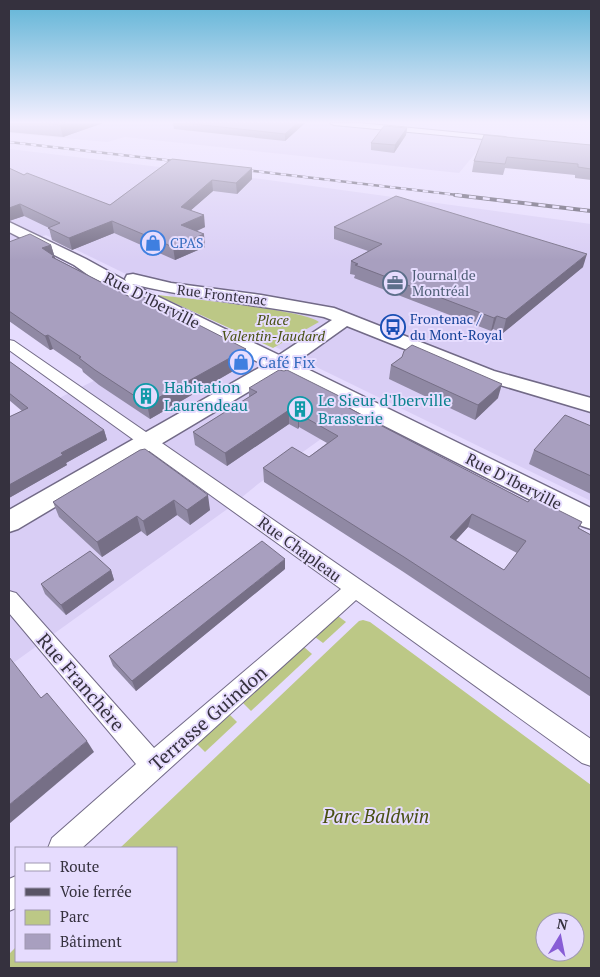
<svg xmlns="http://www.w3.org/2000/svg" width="600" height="977" viewBox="0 0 600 977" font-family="'PT Serif',serif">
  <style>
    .built { fill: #d9cef5 }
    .green { fill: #bcc886; fill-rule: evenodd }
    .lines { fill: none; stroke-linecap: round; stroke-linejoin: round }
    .street-casing { stroke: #726a87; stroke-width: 2 }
    .secondary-casing { stroke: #726a87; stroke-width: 3 }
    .street { fill: #fff; fill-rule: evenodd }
    .secondary { fill: #fff; fill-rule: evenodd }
    .rail-far1-casing { stroke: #595465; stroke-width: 2.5 }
    .rail-casing { stroke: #595465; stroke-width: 4 }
    .rail-far1 { stroke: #e6dcfe; stroke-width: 2; stroke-dasharray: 5.5; stroke-linecap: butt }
    .rail { stroke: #e6dcfe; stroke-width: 2.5; stroke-dasharray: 7; stroke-linecap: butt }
    .wall { fill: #9089a4; fill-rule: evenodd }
    .shaded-wall { fill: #766f86 }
    .building { fill: #a89fbf; stroke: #766f86; fill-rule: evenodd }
    .labels { text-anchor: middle; stroke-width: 4; stroke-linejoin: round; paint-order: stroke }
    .far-shop-label { font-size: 14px; fill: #366cbe; stroke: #e6dcfe; text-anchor: start }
    .far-service-label { font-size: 14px; fill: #4e5e75; stroke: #e6dcfe; text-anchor: start }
    .far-street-label { font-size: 14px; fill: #35313e; stroke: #e6dcfe }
    .far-transit-label { font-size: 14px; fill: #164399; stroke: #e6dcfe; text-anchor: start }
    .far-park-label { font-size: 14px; font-style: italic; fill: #485012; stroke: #e6dcfe }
    .street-label { font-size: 16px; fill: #35313e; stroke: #e6dcfe }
    .shop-label { font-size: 16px; fill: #366cbe; stroke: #e6dcfe; text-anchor: start }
    .culture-label { font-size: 16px; fill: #0d838f; stroke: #e6dcfe; text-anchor: start }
    .near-street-label { font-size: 19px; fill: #35313e; stroke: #e6dcfe }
    .near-park-label { font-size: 19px; font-style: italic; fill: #485012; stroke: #e6dcfe }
  </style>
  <rect width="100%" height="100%" fill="#e6dcfe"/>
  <g class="built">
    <polygon points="9,123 355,123 488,138 459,173 125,137 107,142 9,133"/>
    <polygon points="9,149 261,179 591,224 591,501 46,235 9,247"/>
    <polygon points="196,330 356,414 258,484 226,510 9,666 9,423"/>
  </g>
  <g class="green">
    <path d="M157,295C183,298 305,310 319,322L273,348Z"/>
    <polygon points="338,616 346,622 323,643 315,637"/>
    <path d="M363,620L370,622L591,785V968H9V954L16,947V961H176V848H120L359,621ZM545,922H575V952H545Z"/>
    <polygon points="304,647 312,654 251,711 243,703"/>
    <polygon points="230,715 237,722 205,752 197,744"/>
  </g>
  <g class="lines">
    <defs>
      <g id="street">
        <polygon points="330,123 359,123 505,137 509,139 505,141 334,125"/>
        <polygon points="9,340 14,341 591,739 591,766 582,763 356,600 82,848 48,848 52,838 136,764 9,613 9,591 16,593 154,748 341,589 9,350"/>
        <polygon points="16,876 16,908 9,911 9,879"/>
      </g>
      <path id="secondary" d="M9,222L86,259L126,281L125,279L127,275L133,274L171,283L261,295L334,308L494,371L591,398V412L480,379L347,326L295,363L591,508V529L582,526L280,373L18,529L9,532V510L264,365L91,277L74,265L9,232ZM132,284C195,299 260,305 324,317L332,320L279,355Z"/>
    </defs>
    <use href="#street" class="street-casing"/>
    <use href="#secondary" class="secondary-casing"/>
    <use href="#street" class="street"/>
    <use href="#secondary" class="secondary"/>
    <defs>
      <g id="rail-far1">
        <polyline points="9,142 183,162"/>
        <polyline points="237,169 466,196"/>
      </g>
      <polyline id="rail" points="455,195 591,211"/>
    </defs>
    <use href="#rail-far1" class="rail-far1-casing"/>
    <use href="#rail" class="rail-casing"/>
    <use href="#rail-far1" class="rail-far1"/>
    <use href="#rail" class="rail"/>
  </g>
  <g class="wall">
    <polygon points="9,123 103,123 63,137 9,132"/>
    <polygon points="173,123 305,123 285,141 174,129"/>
    <polygon points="407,128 406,135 394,153 371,150 371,143"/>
    <polygon points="591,145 591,180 575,178 575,175 505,168 503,175 472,172 474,161"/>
    <polygon points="172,159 252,179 237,194 213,191 191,210 205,227 197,231 205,247 175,260 114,233 72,250 52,240 49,228 24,216 9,221 9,168 24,175 110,205"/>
    <polygon points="334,227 583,267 503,333 493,329 491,331 354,278 355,275 350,274 351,261 368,251 334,239"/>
    <polygon points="9,242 51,245 55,258 132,298 246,349 247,363 150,419 99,385 83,372 82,369 53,349 50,350 9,321"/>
    <polygon points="402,357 498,398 475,420 389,379 391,365"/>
    <polygon points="9,361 104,430 107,440 66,463 67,465 9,498 9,417 22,411 9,400"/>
    <path d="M249,388L345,399V405L380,425L528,502L582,522L579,528L591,535V697L402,571L264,482L263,468L309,457L327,443L299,427L298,429L289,424L227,466L195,445L193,432L249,397ZM468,527L517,553L504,570L456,540Z"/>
    <polygon points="591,426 591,494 529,464 534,450"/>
    <polygon points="140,450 210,510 190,525 177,515 147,536 141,531 102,557 59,517 53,502"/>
    <polygon points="285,569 136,691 113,666 109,656"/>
    <polygon points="111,570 114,580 66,615 45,594 41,584"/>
  </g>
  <g class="shaded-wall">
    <polygon points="65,123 103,123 63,137 60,125"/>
    <polygon points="297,123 305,123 285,141 285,134"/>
    <polygon points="407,128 406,135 394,153 395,145"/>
    <polygon points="252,168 252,179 237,194 236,183"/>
    <polygon points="212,180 213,191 182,218 181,207"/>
    <polygon points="20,204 24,216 9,221 9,208"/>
    <polygon points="204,215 205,227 183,237 181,225"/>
    <polygon points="112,221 114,233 72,250 69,238"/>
    <polygon points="204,234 205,247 175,260 173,247"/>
    <polygon points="51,245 58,268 42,248"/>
    <polygon points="587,254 583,267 503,333 506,319"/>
    <polygon points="497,316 493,329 491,331 494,318"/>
    <polygon points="48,335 53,349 50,350 45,336"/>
    <polygon points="246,349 247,363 150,419 147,404"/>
    <polygon points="502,384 498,398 475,420 478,405"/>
    <polygon points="345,399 344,413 340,403"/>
    <polygon points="289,410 289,424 227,466 225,453"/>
    <polygon points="299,414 299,427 298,429 298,415"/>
    <polygon points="104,430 107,440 66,463 67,465 9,498 9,485 61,453"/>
    <polygon points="208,495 210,510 190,525 187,510"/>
    <polygon points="174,500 177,515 147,536 143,521"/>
    <polygon points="472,514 468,527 447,550 450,537"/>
    <polygon points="137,516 141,531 102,557 97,542"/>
    <polygon points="285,559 285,569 136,691 132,681"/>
    <polygon points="111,570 114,580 66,615 61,605"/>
    <polygon points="87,741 94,752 9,824 9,805"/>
  </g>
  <g class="building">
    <polygon points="41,123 65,123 60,125"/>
    <polygon points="185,123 297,123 285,134"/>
    <polygon points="384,126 407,128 395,145 371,143"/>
    <polygon points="484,135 591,145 591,169 578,167 578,164 507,157 505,164 474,161"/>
    <polygon points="172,159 252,168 236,183 212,180 181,207 204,215 181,225 204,234 173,247 112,221 69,238 48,228 60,223 20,204 9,208 9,168 24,175 27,173 110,205"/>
    <polygon points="396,196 587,254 506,319 497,316 494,318 355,265 358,264 351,261 382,244 334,227"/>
    <polygon points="30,234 51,245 42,248 54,256 52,257 132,298 140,295 246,349 147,404 95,370 79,358 81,357 48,335 45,336 9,311 9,242"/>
    <polygon points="412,345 502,384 478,405 391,365 402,357 404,351"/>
    <polygon points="9,361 104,430 61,453 63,455 9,485 9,417 28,408 9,393"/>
    <path d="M279,370L284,371L287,370L345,399L340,403L380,425L528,502L532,497L582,522L578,528L591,535V679L404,557L263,468L292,447L309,457L338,436L299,414L298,415L289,410L225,453L193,432L257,392L249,388ZM472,514L526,541L504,570L450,537Z"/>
    <polygon points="565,415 591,426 591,476 534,450"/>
    <polygon points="145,449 208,495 187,510 174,500 143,521 137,516 97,542 53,502 140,450"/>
    <polygon points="262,541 285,559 132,681 109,656"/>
    <polygon points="90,551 111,570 61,605 41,584"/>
    <polygon points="9,657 41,698 47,693 87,741 9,805"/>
  </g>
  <linearGradient id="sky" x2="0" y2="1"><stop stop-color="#5fb4d6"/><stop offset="0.47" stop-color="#f4efff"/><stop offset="1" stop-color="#f4efff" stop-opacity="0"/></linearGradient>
  <rect width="600" height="260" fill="url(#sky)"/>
  <defs>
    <symbol id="shop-ring" viewBox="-11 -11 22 22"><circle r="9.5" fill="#e6dcfe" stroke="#3f7fe0" stroke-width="1.5"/><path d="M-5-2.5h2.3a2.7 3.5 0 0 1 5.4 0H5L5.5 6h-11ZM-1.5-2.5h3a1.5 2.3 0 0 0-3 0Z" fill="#3f7fe0"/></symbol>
    <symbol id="office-ring" viewBox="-11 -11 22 22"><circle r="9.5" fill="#e6dcfe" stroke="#5c6f8a" stroke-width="1.5"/><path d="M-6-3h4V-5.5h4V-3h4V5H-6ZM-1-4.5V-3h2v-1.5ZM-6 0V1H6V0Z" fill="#5c6f8a"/></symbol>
    <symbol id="bus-ring" viewBox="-11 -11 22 22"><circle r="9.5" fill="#e6dcfe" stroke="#1a4fb4" stroke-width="1.5"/><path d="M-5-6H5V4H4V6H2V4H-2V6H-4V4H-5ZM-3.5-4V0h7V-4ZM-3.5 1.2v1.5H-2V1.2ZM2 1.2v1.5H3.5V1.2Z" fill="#1a4fb4"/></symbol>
    <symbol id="building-ring" viewBox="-11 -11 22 22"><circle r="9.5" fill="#e6dcfe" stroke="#0f9aa8" stroke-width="1.5"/><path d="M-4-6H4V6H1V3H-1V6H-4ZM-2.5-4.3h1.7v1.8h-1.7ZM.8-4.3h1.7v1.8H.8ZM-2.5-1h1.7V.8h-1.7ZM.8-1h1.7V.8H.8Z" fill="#0f9aa8"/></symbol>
  </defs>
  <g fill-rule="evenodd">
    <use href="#shop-ring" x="139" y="229" width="28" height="28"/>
    <use href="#office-ring" x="381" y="269" width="28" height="28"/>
    <use href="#bus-ring" x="379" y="313" width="28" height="28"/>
    <use href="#shop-ring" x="227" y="348" width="28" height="28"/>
    <use href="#building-ring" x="132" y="382" width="28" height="28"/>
    <use href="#building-ring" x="286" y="395" width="28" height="28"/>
  </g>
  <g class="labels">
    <g class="far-shop-label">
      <text x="170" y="248">CPAS</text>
    </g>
    <g class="far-service-label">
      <text x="412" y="280">Journal de<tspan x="412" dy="16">Montréal</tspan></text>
    </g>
    <g class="far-street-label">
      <text transform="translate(222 295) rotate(7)" y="5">Rue Frontenac</text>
    </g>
    <g class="far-transit-label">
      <text x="410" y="324">Frontenac /<tspan x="410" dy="16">du Mont-Royal</tspan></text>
    </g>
    <g class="far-park-label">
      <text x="273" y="325">Place<tspan x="273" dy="16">Valentin-Jaudard</tspan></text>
    </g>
    <g class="street-label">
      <text transform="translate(152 300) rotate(27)" y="6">Rue D'Iberville</text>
      <text transform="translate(514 481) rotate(27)" y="6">Rue D'Iberville</text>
      <text transform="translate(300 549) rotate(36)" y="6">Rue Chapleau</text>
    </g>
    <g class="shop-label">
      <text x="258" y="368">Café Fix</text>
    </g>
    <g class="culture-label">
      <text x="164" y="393">Habitation<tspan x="164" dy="18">Laurendeau</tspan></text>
      <text x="318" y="406">Le Sieur d'Iberville<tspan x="318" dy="18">Brasserie</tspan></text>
    </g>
    <g class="near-street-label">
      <text transform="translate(81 682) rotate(49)" y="7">Rue Franchère</text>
      <text transform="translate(208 718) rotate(-41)" y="7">Terrasse Guindon</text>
    </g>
    <g class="near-park-label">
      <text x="376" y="823">Parc Baldwin</text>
    </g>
  </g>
  <rect width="600" height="977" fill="none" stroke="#35313e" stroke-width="20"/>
  <rect x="15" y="847" width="162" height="115" fill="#e6dcfe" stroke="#9f98b1"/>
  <rect x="25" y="863" width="25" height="8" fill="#ffffff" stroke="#9f98b1"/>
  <text x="60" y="872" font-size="15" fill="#35313e">Route</text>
  <rect x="25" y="888" width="25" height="8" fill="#595465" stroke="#9f98b1"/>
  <text x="60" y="897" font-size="15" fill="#35313e">Voie ferrée</text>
  <rect x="25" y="910" width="25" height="15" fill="#bcc886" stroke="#9f98b1"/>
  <text x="60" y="922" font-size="15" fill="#35313e">Parc</text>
  <rect x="25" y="934" width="25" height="15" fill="#a89fbf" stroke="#9f98b1"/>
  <text x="60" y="947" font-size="15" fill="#35313e">Bâtiment</text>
  <g transform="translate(560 937) rotate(10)"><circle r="24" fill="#e6dcfe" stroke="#9f98b1"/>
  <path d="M0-4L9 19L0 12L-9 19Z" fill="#885dd6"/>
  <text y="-8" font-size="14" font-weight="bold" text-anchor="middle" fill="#35313e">N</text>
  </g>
</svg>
